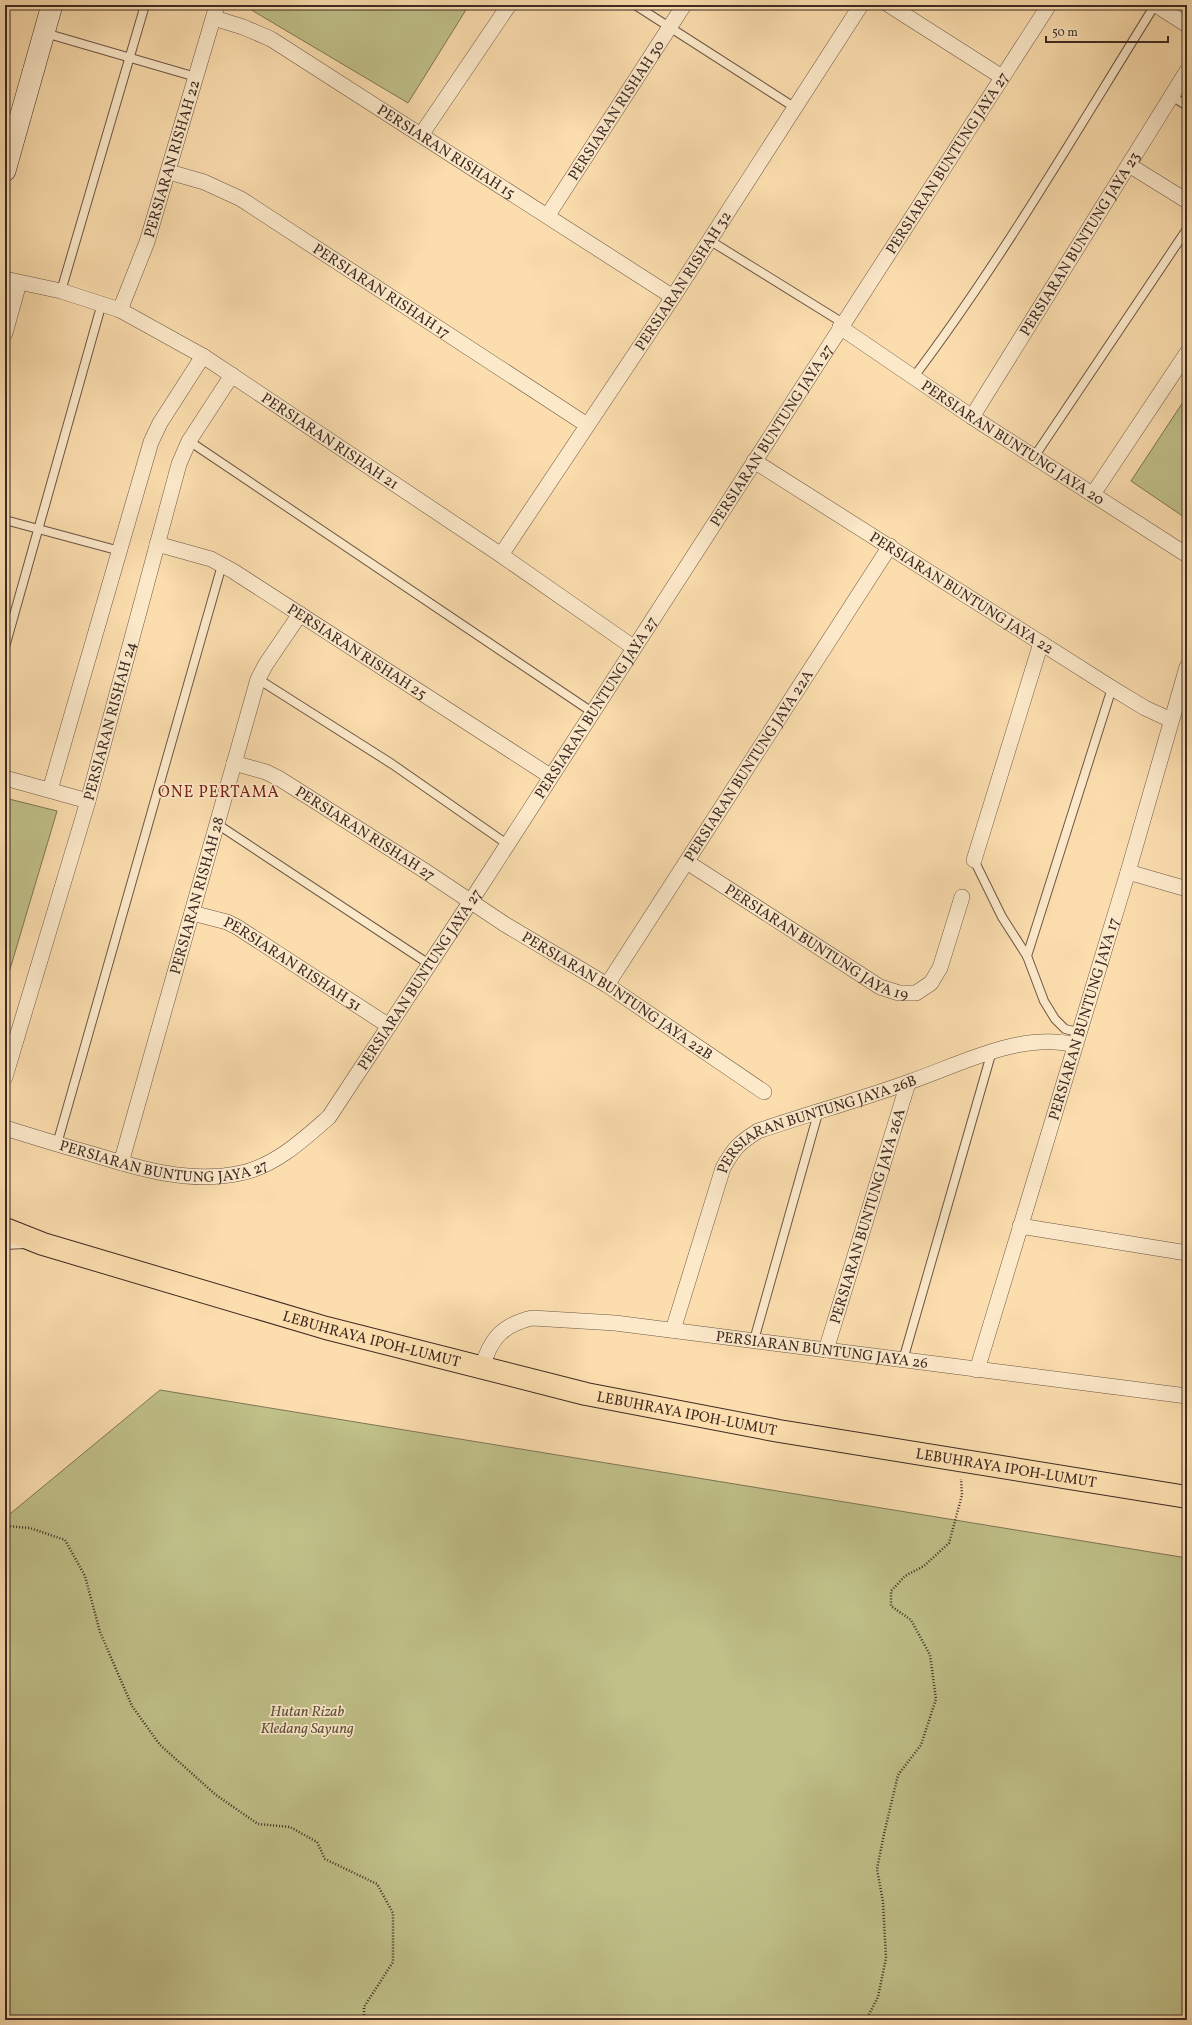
<svg xmlns="http://www.w3.org/2000/svg" width="1192" height="2025" viewBox="0 0 1192 2025" font-family="Vollkorn,serif">
  <style>
    .green { fill: #c0c089; stroke: #7e7556 }
    .lines { fill: none; stroke-linecap: round; stroke-linejoin: round }
    .lane-casing { stroke: #6c5746; stroke-width: 10 }
    .street-casing { stroke: #6c5746; stroke-width: 16 }
    .secondary-casing { stroke: #3d2a23; stroke-width: 22 }
    .highway-casing { stroke: #3d2a23; stroke-width: 24 }
    .path { stroke: #3d2a23; stroke-width: 2.5; stroke-dasharray: 1 2; stroke-linecap: butt }
    .lane { stroke: #fce9ca; stroke-width: 8 }
    .street { stroke: #fce9ca; stroke-width: 15 }
    .secondary { stroke: #fce9ca; stroke-width: 21 }
    .highway { stroke: #fbddae; stroke-width: 22 }
    .labels { text-anchor: middle; stroke-width: 3.5; stroke-linejoin: round; paint-order: stroke }
    .street-label { font-size: 15px; fill: #3d2a23; stroke: #fce9ca }
    .park-label { font-size: 15px; font-style: italic; fill: #5e503c; stroke: #fce9ca }
    .neighbourhood-label { font-size: 16px; letter-spacing: 1px; fill: #7a1f14; stroke: #fce9ca }
  </style>
  <rect width="100%" height="100%" fill="#fbddae"/>
  <filter id="stains"><feTurbulence type="fractalNoise" baseFrequency=".005" numOctaves="4"/><feColorMatrix values="0 0 0 0 .2 0 0 0 0 .09 0 0 0 0 .02 0 0 0 .5 -.17"/></filter>
  <radialGradient id="worn" r=".72"><stop offset=".6" stop-color="#630" stop-opacity="0"/><stop offset="1" stop-color="#630" stop-opacity=".3"/></radialGradient>
  <g class="green">
    <polygon points="243,5 469,5 408,103"/>
    <polygon points="1187,396 1187,519 1131,481"/>
    <polygon points="5,798 57,811 5,986"/>
    <polygon points="160,1390 1187,1558 1187,2020 5,2020 5,1518"/>
  </g>
  <g class="lines">
    <defs>
      <g id="lane">
        <polyline points="635,5 794,107"/>
        <polyline points="45,33 196,77"/>
        <polyline points="1172,96 1187,106"/>
        <polyline points="709,240 843,323"/>
        <polyline points="61,291 145,5"/>
        <path d="M913,378C1002,260 1077,130 1155,5"/>
        <polyline points="189,441 592,712"/>
        <polyline points="1034,457 1187,229"/>
        <polyline points="5,520 120,551"/>
        <polyline points="5,647 102,303"/>
        <polyline points="258,679 392,764 507,844"/>
        <polyline points="217,824 429,964"/>
        <polyline points="974,860 1002,917 1027,956 1044,1001 1055,1019 1065,1029 1078,1032"/>
        <polyline points="1027,956 1112,688"/>
        <polyline points="57,1144 222,565"/>
        <polyline points="5,1245 24,1244"/>
        <polyline points="754,1340 819,1110"/>
        <polyline points="903,1360 992,1051"/>
      </g>
      <g id="street">
        <polyline points="889,5 1002,77"/>
        <polyline points="1156,5 1187,25"/>
        <path id="s1" d="M214,18L243,27L271,39L673,297"/>
        <polyline points="421,135 509,5"/>
        <polyline points="1129,165 1187,201"/>
        <path id="s2" d="M169,172L204,182L241,199L587,425"/>
        <path id="s3" d="M548,215L684,5"/>
        <path id="s4" d="M5,279L61,291L120,310L203,356L501,555L633,647"/>
        <path id="s5" d="M120,310L147,242L217,5"/>
        <path id="s6" d="M840,327L972,417L1187,555"/>
        <polyline points="5,333 19,283"/>
        <path id="s7" d="M972,417L1187,71"/>
        <path id="s8" d="M754,461L1112,688L1145,708L1171,720"/>
        <polyline points="1093,494 1187,353"/>
        <path id="s9" d="M157,544L211,559L233,571L550,776"/>
        <path id="s10" d="M501,555L673,297L861,5"/>
        <path id="s11" d="M234,763L266,772L280,779L422,869L506,925L607,985L764,1092"/>
        <polyline points="5,778 88,801"/>
        <polyline points="50,790 151,442 160,423 203,356"/>
        <polyline points="974,860 1041,643"/>
        <path id="s12" d="M687,862L880,987L899,993H916L931,983L940,968L962,897"/>
        <polyline points="1128,872 1187,889"/>
        <path id="s13" d="M192,913L227,922L237,927L389,1026"/>
        <path id="s14" d="M607,985L890,546"/>
        <path id="s15" d="M5,1077L88,801L179,464L189,441L232,375"/>
        <path id="s16" d="M5,1128C34,1137 63,1146 92,1154C140,1169 190,1184 241,1173C275,1166 304,1139 329,1117L471,901L1049,5"/>
        <path id="s17" d="M121,1163L258,679L266,664L300,614"/>
        <polyline points="1020,1226 1187,1253"/>
        <path id="s18" d="M673,1330L723,1168C734,1148 739,1143 758,1131C808,1114 859,1100 909,1082C959,1065 1021,1031 1075,1045"/>
        <path id="s19" d="M826,1350L908,1083"/>
        <path id="s20" d="M482,1368C490,1339 502,1325 532,1318L615,1323L1187,1396"/>
        <path id="s21" d="M977,1370L1128,872L1187,667"/>
      </g>
      <polyline id="secondary" points="5,171 52,5"/>
      <g id="highway">
        <path id="s22" d="M5,1229L43,1244L326,1328L586,1394L779,1431L1187,1497"/>
      </g>
    </defs>
    <use href="#lane" class="lane-casing"/>
    <use href="#street" class="street-casing"/>
    <use href="#secondary" class="secondary-casing"/>
    <use href="#highway" class="highway-casing"/>
    <g class="path">
      <polyline points="5,1524 7,1526 30,1528 65,1540 85,1576 100,1632 132,1706 160,1745 216,1795 258,1824 290,1827 317,1842 325,1859 377,1884 393,1913 393,1962 364,2007 364,2020"/>
      <polyline points="866,2020 878,1997 886,1958 883,1902 877,1869 884,1834 898,1775 921,1745 936,1699 930,1655 911,1620 891,1606 891,1591 905,1576 924,1566 949,1543 962,1495 961,1479"/>
    </g>
    <use href="#lane" class="lane"/>
    <use href="#street" class="street"/>
    <use href="#secondary" class="secondary"/>
    <use href="#highway" class="highway"/>
  </g>
  <g class="labels">
    <g class="street-label">
      <text dy="5" stroke="none"><textPath href="#s3" startOffset="125">PERSIARAN RISHAH 30</textPath></text>
      <text dy="5" stroke="none"><textPath href="#s1" startOffset="269">PERSIARAN RISHAH 15</textPath></text>
      <text dy="5" stroke="none"><textPath href="#s5" startOffset="160">PERSIARAN RISHAH 22</textPath></text>
      <text dy="5" stroke="none"><textPath href="#s16" startOffset="1485">PERSIARAN BUNTUNG JAYA 27</textPath></text>
      <text dy="5" stroke="none"><textPath href="#s7" startOffset="204">PERSIARAN BUNTUNG JAYA 23</textPath></text>
      <text dy="5" stroke="none"><textPath href="#s10" startOffset="329">PERSIARAN RISHAH 32</textPath></text>
      <text dy="5" stroke="none"><textPath href="#s2" startOffset="245">PERSIARAN RISHAH 17</textPath></text>
      <text dy="5" stroke="none"><textPath href="#s16" startOffset="1161">PERSIARAN BUNTUNG JAYA 27</textPath></text>
      <text dy="5" stroke="none"><textPath href="#s4" startOffset="367">PERSIARAN RISHAH 21</textPath></text>
      <text dy="5" stroke="none"><textPath href="#s6" startOffset="208">PERSIARAN BUNTUNG JAYA 20</textPath></text>
      <text dy="5" stroke="none"><textPath href="#s8" startOffset="246">PERSIARAN BUNTUNG JAYA 22</textPath></text>
      <text dy="5" stroke="none"><textPath href="#s9" startOffset="229">PERSIARAN RISHAH 25</textPath></text>
      <text dy="5" stroke="none"><textPath href="#s16" startOffset="837">PERSIARAN BUNTUNG JAYA 27</textPath></text>
      <text dy="5" stroke="none"><textPath href="#s15" startOffset="371">PERSIARAN RISHAH 24</textPath></text>
      <text dy="5" stroke="none"><textPath href="#s14" startOffset="261">PERSIARAN BUNTUNG JAYA 22A</textPath></text>
      <text dy="5" stroke="none"><textPath href="#s11" startOffset="150">PERSIARAN RISHAH 27</textPath></text>
      <text dy="5" stroke="none"><textPath href="#s17" startOffset="278">PERSIARAN RISHAH 28</textPath></text>
      <text dy="5" stroke="none"><textPath href="#s12" startOffset="153">PERSIARAN BUNTUNG JAYA 19</textPath></text>
      <text dy="5" stroke="none"><textPath href="#s13" startOffset="114">PERSIARAN RISHAH 31</textPath></text>
      <text dy="5" stroke="none"><textPath href="#s16" startOffset="513">PERSIARAN BUNTUNG JAYA 27</textPath></text>
      <text dy="5" stroke="none"><textPath href="#s11" startOffset="450">PERSIARAN BUNTUNG JAYA 22B</textPath></text>
      <text dy="5" stroke="none"><textPath href="#s21" startOffset="367">PERSIARAN BUNTUNG JAYA 17</textPath></text>
      <text dy="5" stroke="none"><textPath href="#s18" startOffset="276">PERSIARAN BUNTUNG JAYA 26B</textPath></text>
      <text dy="5" stroke="none"><textPath href="#s16" startOffset="164">PERSIARAN BUNTUNG JAYA 27</textPath></text>
      <text dy="5" stroke="none"><textPath href="#s19" startOffset="140">PERSIARAN BUNTUNG JAYA 26A</textPath></text>
      <text dy="5" stroke="none"><textPath href="#s22" startOffset="383">LEBUHRAYA IPOH-LUMUT</textPath></text>
      <text dy="5" stroke="none"><textPath href="#s20" startOffset="367">PERSIARAN BUNTUNG JAYA 26</textPath></text>
      <text dy="5" stroke="none"><textPath href="#s22" startOffset="707">LEBUHRAYA IPOH-LUMUT</textPath></text>
      <text dy="5" stroke="none"><textPath href="#s22" startOffset="1031">LEBUHRAYA IPOH-LUMUT</textPath></text>
    </g>
    <g class="park-label">
      <text x="307" y="1716">Hutan Rizab<tspan x="307" dy="17">Kledang Sayung</tspan></text>
    </g>
    <g class="neighbourhood-label">
      <text x="219" y="797">ONE PERTAMA</text>
    </g>
  </g>
  <rect width="1192" height="2025" fill="none" stroke="#fbddae" stroke-width="20"/>
  <rect x="6" y="6" width="1180" height="2013" fill="none" stroke="#3d2a23" stroke-width="2"/>
  <rect x="10" y="10" width="1172" height="2005" fill="none" stroke="#3d2a23"/>
  <path d="M1046 36v6h122v-6" fill="none" stroke="#3d2a23" stroke-width="2"/>
  <text x="1052" y="36" font-size="12" fill="#3d2a23" stroke="#fce9ca" stroke-width="3" paint-order="stroke">50 m</text>
  <rect width="100%" height="100%" filter="url(#stains)"/>
  <rect width="100%" height="100%" fill="url(#worn)"/>
</svg>
